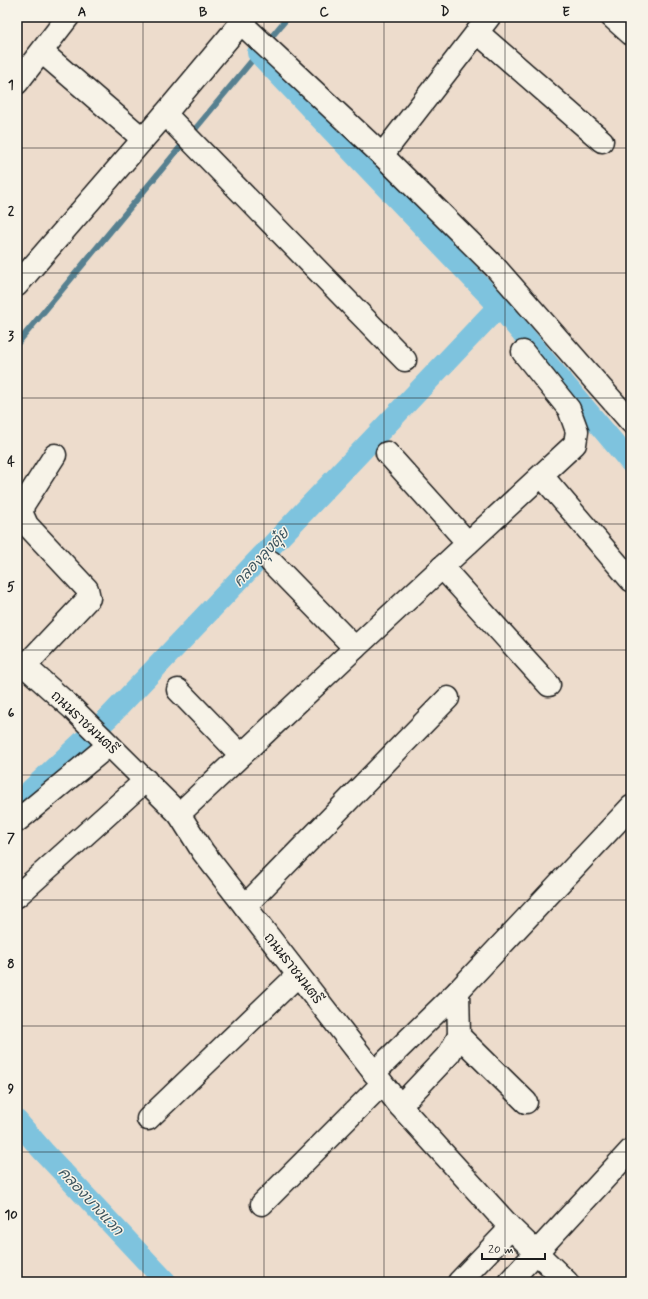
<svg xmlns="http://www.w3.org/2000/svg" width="648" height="1299" viewBox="0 0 648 1299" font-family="Mynerve,'Playpen Sans Thai',sans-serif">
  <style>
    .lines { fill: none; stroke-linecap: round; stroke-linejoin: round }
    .stream { stroke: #578090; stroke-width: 6 }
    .canal { stroke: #7ec3de; stroke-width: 22 }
    .minor-casing { stroke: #1c1c1c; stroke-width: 25 }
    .minor { stroke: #f7f3e8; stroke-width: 22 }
    .grid { fill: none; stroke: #1c1c1c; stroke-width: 1; stroke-opacity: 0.55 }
    .labels { text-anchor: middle; stroke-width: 3; stroke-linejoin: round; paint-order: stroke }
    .street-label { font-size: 14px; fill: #1c1c1c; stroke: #f7f3e8 }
    .water-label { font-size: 15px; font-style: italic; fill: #3e5660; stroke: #f7f3e8 }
    .neatline { fill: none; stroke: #1c1c1c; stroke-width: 1.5 }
    .grid-label { font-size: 13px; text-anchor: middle; font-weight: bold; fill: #1c1c1c }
  </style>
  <rect width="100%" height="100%" fill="#eddccc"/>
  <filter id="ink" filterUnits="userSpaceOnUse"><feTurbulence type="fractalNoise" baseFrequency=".025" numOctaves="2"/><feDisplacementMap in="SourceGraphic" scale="8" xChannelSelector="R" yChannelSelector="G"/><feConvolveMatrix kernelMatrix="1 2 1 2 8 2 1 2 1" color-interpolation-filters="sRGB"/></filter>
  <g filter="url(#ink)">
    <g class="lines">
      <polyline class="stream" points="17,344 288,17"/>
      <g class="canal">
        <polyline points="258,53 499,306 631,463"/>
        <polyline points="17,803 110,716 499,306"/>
        <polyline points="17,1121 43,1151 166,1282"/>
      </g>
      <defs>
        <g id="minor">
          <polyline points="612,17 631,34"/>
          <polyline points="241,23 382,155 495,267 631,422"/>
          <polyline points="477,32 602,141"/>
          <polyline points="42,52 143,139"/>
          <polyline points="17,83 68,17"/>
          <polyline points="165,114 405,360"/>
          <polyline points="382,155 489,17"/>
          <polyline points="17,285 165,114 246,17"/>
          <polyline points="387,453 468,543"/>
          <polyline points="542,476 631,580"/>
          <polyline points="271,562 355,648"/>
          <polyline points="442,567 549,685"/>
          <polyline points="17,659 73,709 179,814 203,852 400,1106 511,1228 567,1282"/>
          <polyline points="25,666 89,598 87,589 27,525 22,514 23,505 55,455"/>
          <polyline points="178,690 241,755"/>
          <polyline points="179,814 355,648 575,444 577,431 569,409 523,352"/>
          <polyline points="17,821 109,745"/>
          <polyline points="17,896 146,780"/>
          <polyline points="245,906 448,698"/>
          <polyline points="458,991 459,1036 526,1102"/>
          <polyline points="374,1073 458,991 631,807"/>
          <polyline points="400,1106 449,1054 459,1036"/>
          <polyline points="148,1119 298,975"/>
          <polyline points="262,1204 382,1084"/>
          <polyline points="459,1282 511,1228"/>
          <polyline points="509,1282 631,1150"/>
        </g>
      </defs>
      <use href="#minor" class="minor-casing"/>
      <use href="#minor" class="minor"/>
    </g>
  </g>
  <path class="grid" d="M143,17V1282M264,17V1282M384,17V1282M505,17V1282M17,148H631M17,273H631M17,398H631M17,524H631M17,650H631M17,775H631M17,900H631M17,1026H631M17,1152H631"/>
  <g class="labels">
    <g class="street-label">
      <text transform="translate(85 722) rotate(43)" y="5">ถนนราชมนตรี</text>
      <text transform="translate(294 968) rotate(52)" y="5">ถนนราชมนตรี</text>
    </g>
    <g class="water-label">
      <text transform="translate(261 557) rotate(-47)" y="5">คลองลุงตุ๋ย</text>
      <text transform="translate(91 1201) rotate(47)" y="5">คลองบางแวก</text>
    </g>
  </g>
  <rect width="648" height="1299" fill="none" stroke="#f7f3e8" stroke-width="44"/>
  <path d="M482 1253v6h63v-6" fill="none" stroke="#1c1c1c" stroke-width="2"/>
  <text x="488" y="1253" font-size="12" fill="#1c1c1c" stroke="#f7f3e8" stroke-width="3" paint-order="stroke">20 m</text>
  <rect x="22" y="22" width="604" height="1255" class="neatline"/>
  <g class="grid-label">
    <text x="82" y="16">A</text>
    <text x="203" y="16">B</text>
    <text x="324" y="16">C</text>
    <text x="445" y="16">D</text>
    <text x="566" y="16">E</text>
    <text x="11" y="89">1</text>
    <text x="11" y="215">2</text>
    <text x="11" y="340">3</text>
    <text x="11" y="466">4</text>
    <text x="11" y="591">5</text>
    <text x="11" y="717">6</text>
    <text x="11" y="842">7</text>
    <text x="11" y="968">8</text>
    <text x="11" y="1093">9</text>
    <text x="11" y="1219">10</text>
  </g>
</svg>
